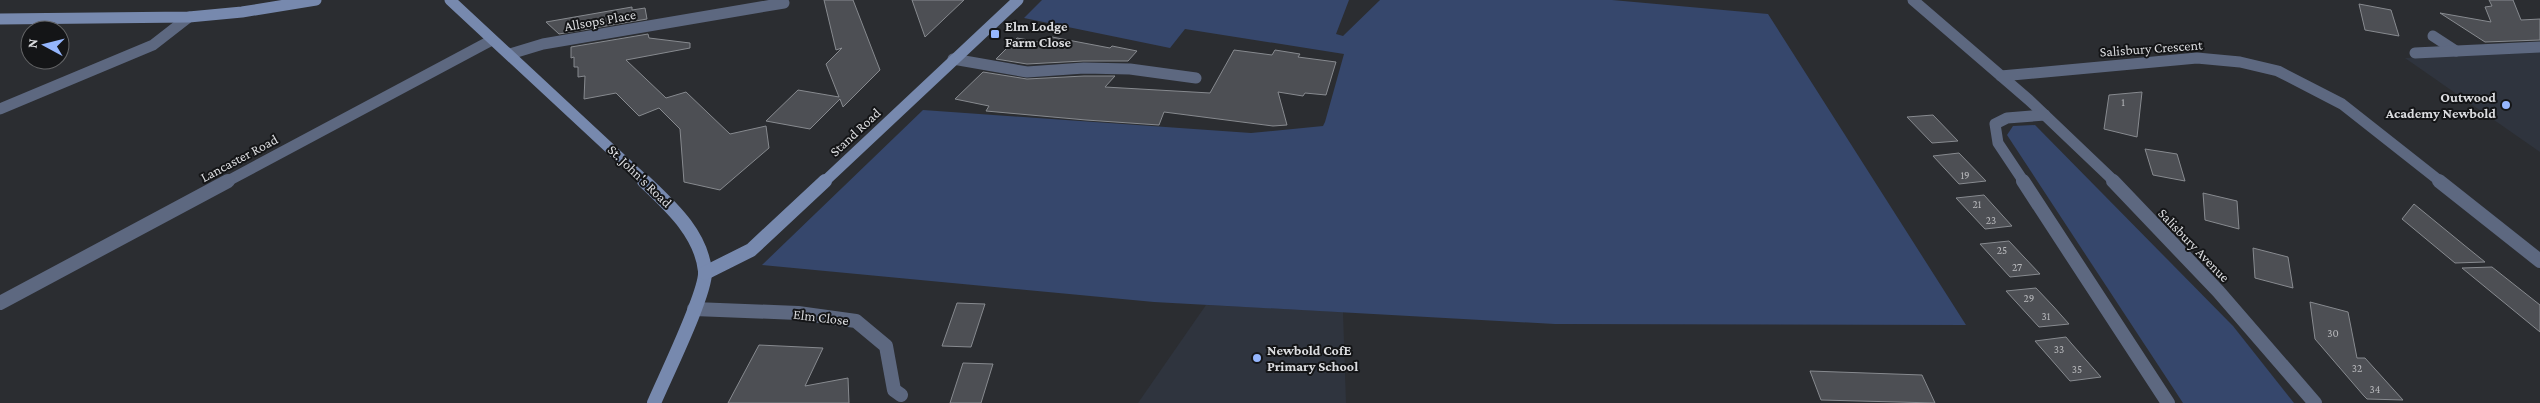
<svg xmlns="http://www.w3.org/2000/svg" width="2540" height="403" viewBox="0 0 2540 403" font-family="'Crimson Pro',serif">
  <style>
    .built { fill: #2f343e }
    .green { fill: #36476c }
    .building { fill: #4d4f54; stroke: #878a8f }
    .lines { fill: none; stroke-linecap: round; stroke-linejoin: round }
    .street-far1 { stroke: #5d6880; stroke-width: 11 }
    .street { stroke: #5d6880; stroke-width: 14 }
    .secondary-far1 { stroke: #7789ae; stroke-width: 11 }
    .secondary { stroke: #7789ae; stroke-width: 14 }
    .poi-dot { fill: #95b6fd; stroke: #141517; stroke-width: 2 }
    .labels { text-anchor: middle; stroke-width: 4; stroke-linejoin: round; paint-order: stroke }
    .number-label { font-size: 11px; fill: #b8b9bc }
    .street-label { font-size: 14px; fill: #dbdcdf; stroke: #141517 }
    .poi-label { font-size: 14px; font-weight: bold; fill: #dbdcdf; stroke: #141517; text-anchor: start }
  </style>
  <rect width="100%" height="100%" fill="#2b2d31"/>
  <g class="built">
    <polygon points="2540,52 2540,152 2405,58"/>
    <polygon points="1206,305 1343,312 1346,403 1138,403"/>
  </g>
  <g class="green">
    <polygon points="1042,0 1349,0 1336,34 1343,36 1380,0 1612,0 1768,14 1966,325 1555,324 1154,302 762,265 923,110 1251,133 1323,126 1325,122 1344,54 1185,29 1170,48 1024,18"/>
    <polygon points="2035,125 2233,326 2294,403 2183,403 2007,135 2013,126"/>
  </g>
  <g class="building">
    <polygon points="824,0 853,0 880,70 843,107 840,99 810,129 766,121 798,90 839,97 826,64 842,48 836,50"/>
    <polygon points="912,0 964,0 925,37"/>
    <polygon points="2489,0 2513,0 2521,20 2540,19 2540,40 2485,42 2440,13 2491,22 2485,7 2492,6"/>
    <polygon points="2359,4 2391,10 2399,36 2365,30"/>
    <polygon points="632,7 632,10 645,8 647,19 559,34 546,22"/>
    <polygon points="648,34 649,38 690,43 690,48 626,60 666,98 686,92 730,134 766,126 769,148 720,190 684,182 680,129 659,108 639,116 616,93 584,99 585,76 578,77 578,67 574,67 574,57 571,58 571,47"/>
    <polygon points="1052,37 1110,48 1112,46 1137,51 1128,61 1083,61 1027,64 996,59 1017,38 1045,43"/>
    <polygon points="1234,50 1272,55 1275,50 1300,54 1298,57 1336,62 1326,95 1305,93 1303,96 1278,92 1287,125 1273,126 1164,112 1159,125 1086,120 986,111 989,106 955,99 983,72 1027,79 1084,76 1115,76 1105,87 1210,93"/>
    <polygon points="2142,92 2137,137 2104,129 2109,95"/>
    <polygon points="1933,115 1958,141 1932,143 1907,117"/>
    <polygon points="2145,149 2177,154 2185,181 2153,175"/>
    <polygon points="1959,153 1986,181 1959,184 1933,156"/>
    <polygon points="2203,193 2237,201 2239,229 2205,220"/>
    <polygon points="1984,195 2012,226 1985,229 1956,198"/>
    <polygon points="2414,204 2464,245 2485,262 2455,263 2402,219"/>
    <polygon points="2009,241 2024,257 2040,274 2010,277 1980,244"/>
    <polygon points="2253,248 2288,257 2293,288 2255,278"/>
    <polygon points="2492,267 2540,305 2540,332 2462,268"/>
    <polygon points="2036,288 2053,306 2069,324 2039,327 2006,291"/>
    <polygon points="2310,302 2348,312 2357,358 2365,358 2403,400 2367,399 2364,396 2315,339"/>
    <polygon points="957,303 985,304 971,347 942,346"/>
    <polygon points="2066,337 2071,343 2101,377 2070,381 2035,341"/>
    <polygon points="759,345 823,348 805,386 848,378 849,403 728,403"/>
    <polygon points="963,363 993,364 981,403 950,403"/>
    <polygon points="1810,371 1922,375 1935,403 1821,400"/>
  </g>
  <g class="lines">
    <g class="street-far1">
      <polyline points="1913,0 2029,100 2115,182"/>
      <polyline points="2433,36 2456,51"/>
      <polyline points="2415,53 2540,47"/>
      <polyline points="510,54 543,44 784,3"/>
      <polyline points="953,59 1027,72 1084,68 1130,69 1196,78"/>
      <polyline points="2001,76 2197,58 2240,62 2278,71 2342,104 2441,182"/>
      <polyline points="0,109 153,45 189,17"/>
      <polyline points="226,182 492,40"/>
      <polyline points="2024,182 1998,143 1995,124 2007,118 2045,115"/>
    </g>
    <g class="street">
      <polyline points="2023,181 2168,403"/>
      <polyline points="2113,181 2218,291 2315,403"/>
      <polyline points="2439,181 2540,261"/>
      <polyline points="0,303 228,181"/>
      <polyline points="694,309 798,313 856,321 886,346 894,390 901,395"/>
    </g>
    <g class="secondary-far1">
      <polyline points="450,0 646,182"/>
      <polyline points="0,19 189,17 242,12 316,0"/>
      <polyline points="824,182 1018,0"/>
    </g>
    <g class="secondary">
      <path d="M644,181C670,206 701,233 705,271C707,292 664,379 654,403"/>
      <polyline points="705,273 751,250 825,181"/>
    </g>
  </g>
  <g class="poi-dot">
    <rect x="990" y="29" width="10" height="10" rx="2.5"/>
    <circle cx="2506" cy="105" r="5"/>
    <circle cx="1257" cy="358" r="5"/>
  </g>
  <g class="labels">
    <g class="number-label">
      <text x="2123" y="106">1</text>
      <text x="1965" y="179">19</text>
      <text x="1977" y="208">21</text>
      <text x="1991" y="224">23</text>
      <text x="2002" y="254">25</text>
      <text x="2017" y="271">27</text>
      <text x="2029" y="302">29</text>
      <text x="2046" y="320">31</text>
      <text x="2333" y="337">30</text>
      <text x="2059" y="353">33</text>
      <text x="2357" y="372">32</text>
      <text x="2077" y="373">35</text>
      <text x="2375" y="393">34</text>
    </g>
    <g class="street-label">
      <text transform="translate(600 20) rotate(-10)" y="5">Allsops Place</text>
      <text transform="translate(2151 48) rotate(-4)" y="5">Salisbury Crescent</text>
      <text transform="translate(855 132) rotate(-43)" y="5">Stand Road</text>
      <text transform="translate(239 158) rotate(-28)" y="5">Lancaster Road</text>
      <text transform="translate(640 176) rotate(44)" y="5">St. John's Road</text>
      <text transform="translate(2194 245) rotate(46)" y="5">Salisbury Avenue</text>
      <text transform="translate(821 317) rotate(7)" y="5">Elm Close</text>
    </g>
    <g class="poi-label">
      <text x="1005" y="31">Elm Lodge<tspan x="1005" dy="16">Farm Close</tspan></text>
      <text x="2496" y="102" text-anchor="end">Outwood<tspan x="2496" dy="16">Academy Newbold</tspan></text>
      <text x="1267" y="355">Newbold CofE<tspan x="1267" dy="16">Primary School</tspan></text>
    </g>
  </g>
  <g transform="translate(45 45) rotate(277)"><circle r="24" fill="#141517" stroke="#646567"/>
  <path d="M0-4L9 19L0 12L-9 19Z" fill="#95b6fd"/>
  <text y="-8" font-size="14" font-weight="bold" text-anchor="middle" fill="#dbdcdf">N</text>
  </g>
</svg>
